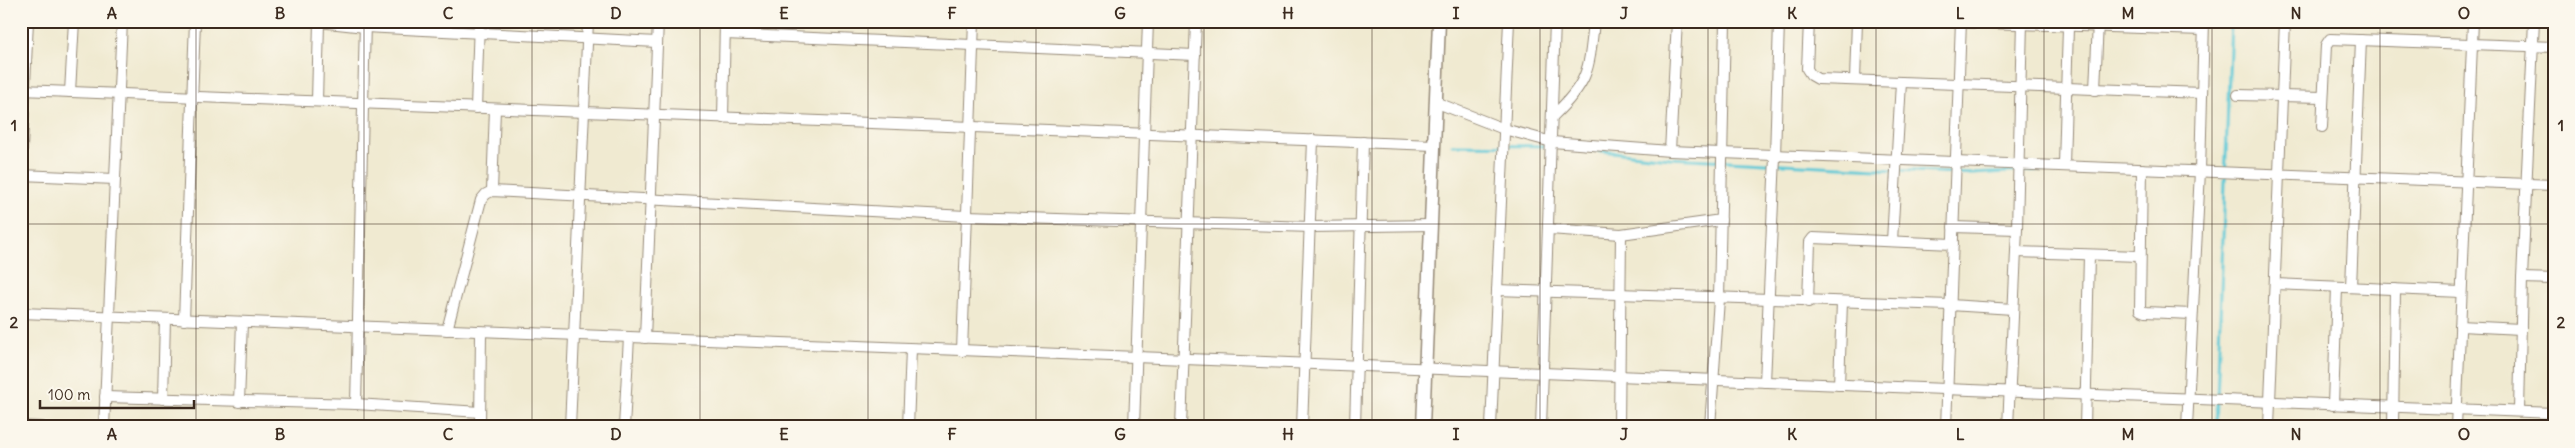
<svg xmlns="http://www.w3.org/2000/svg" width="2575" height="448" viewBox="0 0 2575 448" font-family="Delius,sans-serif">
  <style>
    .lines { fill: none; stroke-linecap: round; stroke-linejoin: round }
    .stream { stroke: #5ec9d7; stroke-width: 3 }
    .minor-casing { stroke: #968a78; stroke-width: 12 }
    .major-casing { stroke: #968a78; stroke-width: 15 }
    .minor { stroke: #fff; stroke-width: 10 }
    .major { stroke: #fff; stroke-width: 12 }
    .grid { fill: none; stroke: #3b2a1e; stroke-width: 1; stroke-opacity: 0.55 }
    .neatline { fill: none; stroke: #3b2a1e; stroke-width: 2 }
    .grid-label { font-size: 16px; text-anchor: middle; font-weight: bold; fill: #3b2a1e }
  </style>
  <rect width="100%" height="100%" fill="#fbf7ec"/>
  <filter id="ink" filterUnits="userSpaceOnUse"><feTurbulence type="fractalNoise" baseFrequency=".02" numOctaves="2"/><feDisplacementMap in="SourceGraphic" scale="10" xChannelSelector="R" yChannelSelector="G"/><feConvolveMatrix kernelMatrix="1 2 1 2 8 2 1 2 1" color-interpolation-filters="sRGB"/></filter>
  <filter id="wash" filterUnits="userSpaceOnUse"><feTurbulence type="fractalNoise" baseFrequency=".0096" numOctaves="4" result="noise"/><feDisplacementMap in="SourceGraphic" scale="20" xChannelSelector="R" yChannelSelector="G"/><feGaussianBlur stdDeviation="1.12" result="paint"/><feColorMatrix in="noise" values="0 0 0 0 0 0 0 0 0 0 0 0 0 0 0 0 0 1.4 0 .05"/><feComposite in="paint" operator="in"/></filter>
  <g filter="url(#wash)">
    <rect width="100%" height="100%" fill="#f0ead1"/>
    <g class="lines">
      <g class="stream">
        <polyline points="1452,145 1548,146"/>
        <polyline points="1582,149 1670,158 1972,174 2045,170"/>
        <polyline points="2216,427 2231,21"/>
      </g>
    </g>
  </g>
  <g filter="url(#ink)">
    <g class="lines">
      <defs>
        <g id="minor">
          <polyline points="310,21 365,27 657,42"/>
          <polyline points="1809,21 1807,69 1811,75 1818,79 2202,93"/>
          <polyline points="1926,21 2203,30"/>
          <polyline points="725,34 1195,55"/>
          <polyline points="1855,80 1857,21"/>
          <polyline points="21,90 1434,145"/>
          <polyline points="2095,90 2098,21"/>
          <polyline points="70,92 74,21"/>
          <polyline points="2238,95 2323,97"/>
          <polyline points="317,101 319,22"/>
          <polyline points="1435,102 1504,129 1552,142 1670,151 2554,185"/>
          <polyline points="476,108 479,21"/>
          <path d="M1552,117C1589,82 1589,71 1594,21"/>
          <polyline points="723,118 725,21"/>
          <polyline points="2322,127 2326,45 2330,39 2554,47"/>
          <polyline points="1670,151 1677,21"/>
          <polyline points="2064,165 2068,27"/>
          <polyline points="21,169 28,21"/>
          <polyline points="2142,169 2140,310 2145,312 2192,314"/>
          <polyline points="21,175 115,179"/>
          <polyline points="492,191 495,109"/>
          <polyline points="1953,227 2017,229"/>
          <polyline points="1549,229 1621,234 1721,220"/>
          <polyline points="1892,241 1901,82"/>
          <polyline points="2016,252 2139,256"/>
          <polyline points="2522,278 2554,279"/>
          <polyline points="2275,284 2461,292"/>
          <polyline points="2351,287 2361,40"/>
          <polyline points="1497,290 1950,305 2013,309"/>
          <polyline points="1808,302 1810,242 1813,238 1953,244"/>
          <polyline points="21,313 2554,413"/>
          <polyline points="184,320 195,21"/>
          <polyline points="2460,326 2521,329"/>
          <polyline points="447,330 481,200 486,194 492,191 966,216 1311,227 1431,225"/>
          <polyline points="645,338 658,21"/>
          <polyline points="962,351 974,21"/>
          <polyline points="1765,382 1775,157 1779,21"/>
          <polyline points="1839,385 1842,302"/>
          <polyline points="105,397 356,404 480,412"/>
          <polyline points="163,399 165,319"/>
          <polyline points="239,402 242,322"/>
          <polyline points="356,404 365,21"/>
          <polyline points="2333,405 2337,287"/>
          <polyline points="2519,411 2522,278 2534,21"/>
          <polyline points="21,426 42,427"/>
          <polyline points="104,427 122,21"/>
          <polyline points="480,427 481,332"/>
          <polyline points="570,427 588,21"/>
          <polyline points="624,427 629,337"/>
          <polyline points="908,427 911,349"/>
          <polyline points="1134,427 1148,21"/>
          <polyline points="1181,427 1196,21"/>
          <polyline points="1302,427 1313,140"/>
          <polyline points="1355,427 1363,142"/>
          <polyline points="1491,427 1509,21"/>
          <polyline points="1541,427 1555,21"/>
          <polyline points="1619,427 1621,234"/>
          <polyline points="1710,427 1719,299 1725,21"/>
          <polyline points="1946,427 1961,21"/>
          <polyline points="2008,427 2017,229 2022,21"/>
          <polyline points="2085,427 2089,255"/>
          <polyline points="2187,427 2200,171 2204,21"/>
          <polyline points="2269,427 2285,21"/>
          <polyline points="2393,427 2395,289"/>
          <polyline points="2456,427 2473,21"/>
        </g>
        <polyline id="major" points="1423,427 1439,21"/>
      </defs>
      <use href="#minor" class="minor-casing"/>
      <use href="#major" class="major-casing"/>
      <use href="#minor" class="minor"/>
      <use href="#major" class="major"/>
    </g>
  </g>
  <path class="grid" d="M196,21V427M364,21V427M532,21V427M700,21V427M868,21V427M1036,21V427M1204,21V427M1372,21V427M1540,21V427M1708,21V427M1876,21V427M2044,21V427M2212,21V427M2380,21V427M21,224H2554"/>
  <rect width="2575" height="448" fill="none" stroke="#fbf7ec" stroke-width="55"/>
  <path d="M40 400v8h154v-8" fill="none" stroke="#3b2a1e" stroke-width="2.5"/>
  <text x="48" y="400" font-size="15" fill="#3b2a1e" stroke="#fbf7ec" stroke-width="4" paint-order="stroke">100 m</text>
  <rect x="28" y="28" width="2520" height="392" class="neatline"/>
  <g class="grid-label">
    <text x="112" y="19">A</text>
    <text x="280" y="19">B</text>
    <text x="448" y="19">C</text>
    <text x="616" y="19">D</text>
    <text x="784" y="19">E</text>
    <text x="952" y="19">F</text>
    <text x="1120" y="19">G</text>
    <text x="1288" y="19">H</text>
    <text x="1456" y="19">I</text>
    <text x="1624" y="19">J</text>
    <text x="1792" y="19">K</text>
    <text x="1960" y="19">L</text>
    <text x="2128" y="19">M</text>
    <text x="2296" y="19">N</text>
    <text x="2464" y="19">O</text>
    <text x="14" y="131">1</text>
    <text x="2561" y="131">1</text>
    <text x="14" y="328">2</text>
    <text x="2561" y="328">2</text>
    <text x="112" y="440">A</text>
    <text x="280" y="440">B</text>
    <text x="448" y="440">C</text>
    <text x="616" y="440">D</text>
    <text x="784" y="440">E</text>
    <text x="952" y="440">F</text>
    <text x="1120" y="440">G</text>
    <text x="1288" y="440">H</text>
    <text x="1456" y="440">I</text>
    <text x="1624" y="440">J</text>
    <text x="1792" y="440">K</text>
    <text x="1960" y="440">L</text>
    <text x="2128" y="440">M</text>
    <text x="2296" y="440">N</text>
    <text x="2464" y="440">O</text>
  </g>
</svg>
